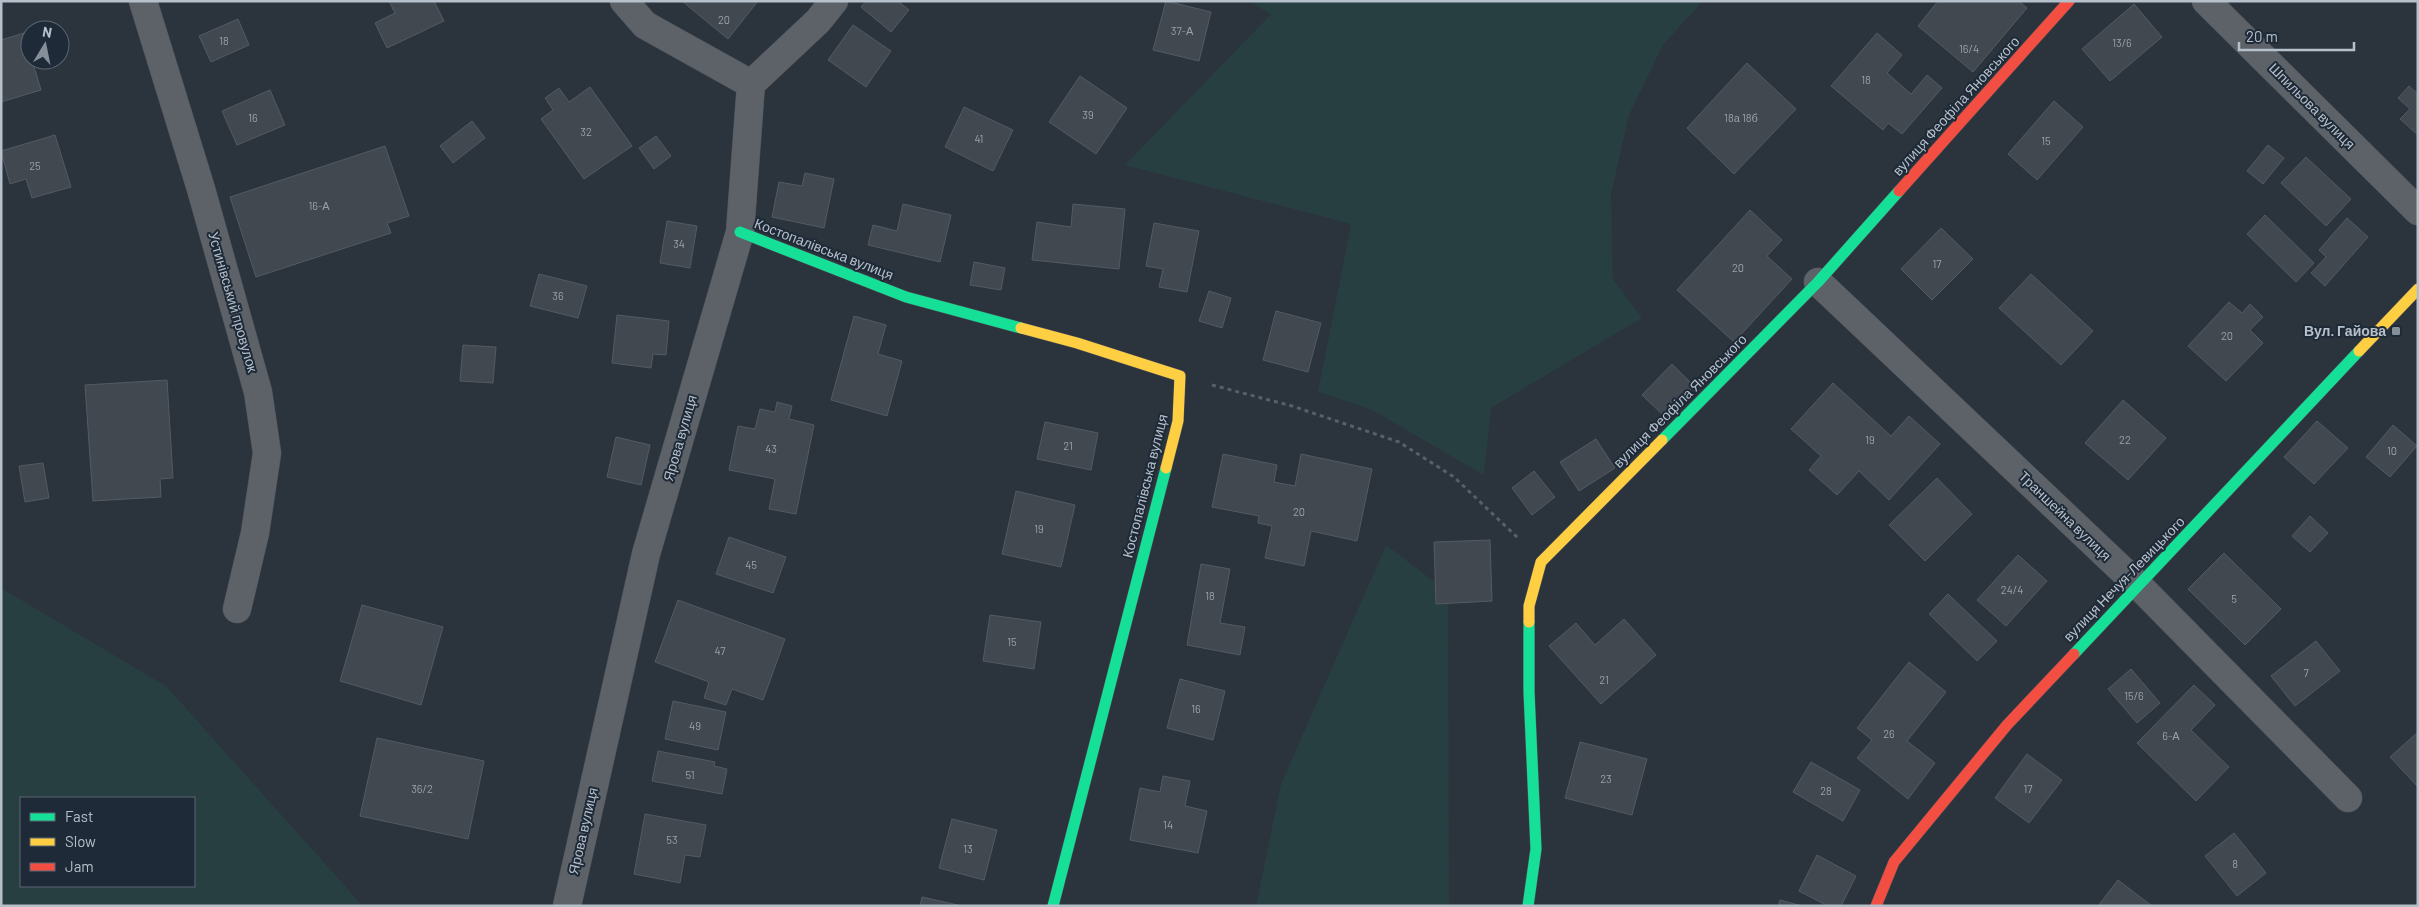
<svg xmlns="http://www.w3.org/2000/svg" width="2419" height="907" viewBox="0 0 2419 907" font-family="Barlow,sans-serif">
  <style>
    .green { fill: #283f42; fill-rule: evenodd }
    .building { fill: #41484f; stroke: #535a63 }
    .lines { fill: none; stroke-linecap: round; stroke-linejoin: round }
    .street-casing { stroke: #4a4f56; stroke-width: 29 }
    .fast-casing { stroke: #4a4f56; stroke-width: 12 }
    .slow-casing { stroke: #4a4f56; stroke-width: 12 }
    .jam-casing { stroke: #4a4f56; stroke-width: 12 }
    .path { stroke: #596065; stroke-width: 3; stroke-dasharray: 4 4; stroke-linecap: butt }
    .street { stroke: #5c6268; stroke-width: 28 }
    .fast { stroke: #16e098; stroke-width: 11 }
    .slow { stroke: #ffcf43; stroke-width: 11 }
    .jam { stroke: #f24e42; stroke-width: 11 }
    .poi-dot { fill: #858f99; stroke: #1e2a37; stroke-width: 2 }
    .labels { text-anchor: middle; stroke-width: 4; stroke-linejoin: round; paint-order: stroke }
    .number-label { font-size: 11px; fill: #99a2ac }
    .street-label { font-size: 14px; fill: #b6c0cb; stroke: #1e2a37 }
    .poi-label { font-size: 14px; font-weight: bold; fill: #b6c0cb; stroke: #1e2a37; text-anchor: end }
  </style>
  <rect width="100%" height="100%" fill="#2b333c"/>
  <g class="green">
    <polygon points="1248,1 1703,1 1663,45 1629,115 1611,195 1613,279 1642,318 1491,408 1484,475 1370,409 1318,392 1351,224 1125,165 1271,14"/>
    <polygon points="1386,545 1448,592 1449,906 1256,906 1281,784"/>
    <path d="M1,588L166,686L363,906H1ZM21,798H194V886H21Z"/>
  </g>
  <g class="building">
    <polygon points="389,1 434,1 444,21 387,48 375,23 395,13"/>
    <polygon points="682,1 758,1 728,39"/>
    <polygon points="866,1 898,1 909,10 891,32 861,7"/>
    <polygon points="1166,1 1211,12 1199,61 1153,50"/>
    <polygon points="1938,1 2019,1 2027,8 1973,72 1918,26"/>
    <polygon points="2134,4 2162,37 2110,81 2082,49"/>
    <polygon points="238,19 249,45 211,62 199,36"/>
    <polygon points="853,25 891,51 866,87 828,60"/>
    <polygon points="24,33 41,90 1,102 1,40"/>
    <polygon points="1877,33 1902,55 1887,73 1911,94 1927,75 1942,88 1902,134 1888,123 1883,130 1831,86"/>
    <polygon points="1747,63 1796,109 1734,174 1687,128"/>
    <polygon points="1080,76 1127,108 1096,154 1049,122"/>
    <polygon points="2409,86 2418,94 2418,135 2400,119 2410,109 2398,98"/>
    <polygon points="590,87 632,146 584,179 541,119 553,110 545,98 559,88 569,102"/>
    <polygon points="270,90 285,125 237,145 222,111"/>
    <polygon points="2054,101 2083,127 2037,180 2008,154"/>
    <polygon points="964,107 1013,130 993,171 945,147"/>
    <polygon points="472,121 485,138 453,163 440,146"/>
    <polygon points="55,135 71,187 32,198 26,179 10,184 1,151"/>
    <polygon points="656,136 671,156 654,169 639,148"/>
    <polygon points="2268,145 2284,158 2263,184 2247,171"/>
    <polygon points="385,146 409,216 387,223 391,233 256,277 230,197"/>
    <polygon points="2306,157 2351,199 2326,226 2281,183"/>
    <polygon points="805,173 834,179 824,228 772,217 779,182 802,186"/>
    <polygon points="903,204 951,215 940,262 868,245 873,225 897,231"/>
    <polygon points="1073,204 1125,209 1119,269 1032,260 1037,222 1071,227"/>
    <polygon points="1750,210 1782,240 1767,256 1792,279 1734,342 1677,290"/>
    <polygon points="2265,215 2314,263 2296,282 2247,234"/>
    <polygon points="2347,218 2368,237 2325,286 2311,273 2326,257 2319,250"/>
    <polygon points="667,221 697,226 690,268 660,263"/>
    <polygon points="1154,223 1199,231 1187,292 1159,287 1163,269 1146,266"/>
    <polygon points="1941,228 1973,259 1932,300 1901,269"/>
    <polygon points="974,262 1005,268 1001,290 970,285"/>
    <polygon points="539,274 587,286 578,318 530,306"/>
    <polygon points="2031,274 2093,331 2061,365 1999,308"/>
    <polygon points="1209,291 1231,298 1222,328 1199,321"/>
    <polygon points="2229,302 2242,313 2250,304 2263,317 2250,330 2263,343 2226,381 2188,346"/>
    <polygon points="1276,311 1321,323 1308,372 1263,360"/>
    <polygon points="617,315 669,321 666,355 653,354 651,368 612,363"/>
    <polygon points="854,316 886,325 878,354 902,361 887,416 831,400"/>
    <polygon points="463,345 496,347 493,383 460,381"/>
    <polygon points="1672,364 1694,386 1664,416 1642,395"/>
    <polygon points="167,380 173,478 160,479 161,497 93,501 85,385"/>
    <polygon points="1833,383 1891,436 1909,416 1940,444 1889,500 1859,471 1837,495 1809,470 1821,456 1791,429"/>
    <polygon points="2123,400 2166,438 2128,480 2085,443"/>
    <polygon points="777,402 792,406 789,419 814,425 796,514 769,509 775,479 729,470 738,426 755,429 760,409 775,412"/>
    <polygon points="2317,421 2348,448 2314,484 2284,457"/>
    <polygon points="1045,422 1098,433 1091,470 1037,459"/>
    <polygon points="2393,425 2417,446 2390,477 2366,457"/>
    <polygon points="616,437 650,445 641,485 607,477"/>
    <polygon points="1596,439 1615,468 1579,491 1560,462"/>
    <polygon points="1223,454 1277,465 1274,482 1295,486 1301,454 1372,469 1357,541 1311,531 1304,566 1265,558 1272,526 1258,523 1259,516 1212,507"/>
    <polygon points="43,463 49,498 25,502 19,466"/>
    <polygon points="1534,471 1555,497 1532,515 1512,488"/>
    <polygon points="1937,478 1972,514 1925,561 1889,525"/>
    <polygon points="1016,491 1075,505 1061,567 1002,554"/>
    <polygon points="2310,516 2328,533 2310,552 2292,536"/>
    <polygon points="729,537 786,557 773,593 716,574"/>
    <polygon points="1490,540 1492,601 1436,604 1434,542"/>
    <polygon points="2224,553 2281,609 2245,645 2188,589"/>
    <polygon points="2018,555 2047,581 2006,626 1977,600"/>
    <polygon points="1201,564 1230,569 1220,623 1245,627 1240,655 1187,645"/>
    <polygon points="1948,594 1997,641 1977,661 1929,614"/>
    <polygon points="678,600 785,639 763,700 732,689 726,705 704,698 709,682 655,662"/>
    <polygon points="362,605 443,627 421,705 340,681"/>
    <polygon points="990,615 1041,622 1034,669 983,661"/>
    <polygon points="1624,619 1656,655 1601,704 1549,646 1576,623 1595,645"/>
    <polygon points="2316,641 2340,671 2295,706 2271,676"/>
    <polygon points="1909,662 1946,692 1907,741 1935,763 1908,799 1857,758 1872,740 1857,728"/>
    <polygon points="2131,669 2160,703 2137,723 2108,689"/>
    <polygon points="1180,679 1225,691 1213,740 1167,728"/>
    <polygon points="2194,685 2215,705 2191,730 2229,767 2196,801 2137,743"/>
    <polygon points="673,701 726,712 718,750 665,739"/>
    <polygon points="2418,732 2418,787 2390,757"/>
    <polygon points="377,738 484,761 468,839 360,816"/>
    <polygon points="1580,742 1647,759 1632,815 1565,798"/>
    <polygon points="658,751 715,762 714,766 727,769 722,794 652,781"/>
    <polygon points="2027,754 2062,780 2029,823 1995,798"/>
    <polygon points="1811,762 1860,790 1843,821 1793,792"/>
    <polygon points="1163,776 1190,781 1185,806 1207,811 1198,853 1130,840 1140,788 1160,792"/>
    <polygon points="645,814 706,825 700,857 685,855 680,883 634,874"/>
    <polygon points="952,819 997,830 984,880 939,868"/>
    <polygon points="2234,833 2266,873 2237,896 2205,856"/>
    <polygon points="1817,855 1856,876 1841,906 1828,906 1799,891"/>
    <polygon points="2118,880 2152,906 2098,906"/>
    <polygon points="922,897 962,906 920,906"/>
    <polygon points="1780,900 1802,906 1778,906"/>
  </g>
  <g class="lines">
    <defs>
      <g id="street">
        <polyline points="143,1 201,189 258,392 267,453 255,533 237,609"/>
        <polyline points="624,1 645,25 751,84"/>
        <polyline points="2206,1 2418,211"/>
        <polyline points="1818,282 2138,585 2348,798"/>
        <polyline points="567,906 646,554 740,232 751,84 818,21 834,1"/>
      </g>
      <g id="fast">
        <polyline points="740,232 906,297 1021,328"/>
        <polyline points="1662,440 1818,282 1899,191"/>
        <polyline points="2074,654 2359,351"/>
        <polyline points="1053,906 1166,468"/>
        <polyline points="1528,906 1536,849 1529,692 1529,622"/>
      </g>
      <g id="slow">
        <polyline points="1021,328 1077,343 1180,376 1178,421 1166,468"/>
        <polyline points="2359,351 2418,289"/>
        <polyline points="1529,622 1529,606 1541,562 1662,440"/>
      </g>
      <g id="jam">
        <polyline points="1899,191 2069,1"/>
        <polyline points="1876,906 1894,862 2007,725 2074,654"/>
      </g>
    </defs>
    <use href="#street" class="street-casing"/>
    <use href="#fast" class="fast-casing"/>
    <use href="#slow" class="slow-casing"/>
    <use href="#jam" class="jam-casing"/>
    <polyline class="path" points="1212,385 1292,406 1399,442 1454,477 1518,538"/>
    <use href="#street" class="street"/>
    <use href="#fast" class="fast"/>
    <use href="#slow" class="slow"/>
    <use href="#jam" class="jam"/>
  </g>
  <rect class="poi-dot" x="2391" y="326" width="10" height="10" rx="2.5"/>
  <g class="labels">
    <g class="number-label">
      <text x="724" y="24">20</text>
      <text x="1182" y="35">37-А</text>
      <text x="224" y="45">18</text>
      <text x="2122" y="47">13/6</text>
      <text x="1969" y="53">16/4</text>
      <text x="1866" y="84">18</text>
      <text x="1088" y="119">39</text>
      <text x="253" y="122">16</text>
      <text x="1741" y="122">18а 18б</text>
      <text x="586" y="136">32</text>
      <text x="979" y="143">41</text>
      <text x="2046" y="145">15</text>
      <text x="35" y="170">25</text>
      <text x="319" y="210">16-А</text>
      <text x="679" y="248">34</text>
      <text x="1937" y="268">17</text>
      <text x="1738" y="272">20</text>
      <text x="558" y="300">36</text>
      <text x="2227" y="340">20</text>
      <text x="1870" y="444">19</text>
      <text x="2125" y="444">22</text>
      <text x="1068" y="450">21</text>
      <text x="771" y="453">43</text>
      <text x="2392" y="455">10</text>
      <text x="1299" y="516">20</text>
      <text x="1039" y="533">19</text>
      <text x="751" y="569">45</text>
      <text x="2012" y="594">24/4</text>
      <text x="1210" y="600">18</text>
      <text x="2234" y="603">5</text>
      <text x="1012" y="646">15</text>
      <text x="720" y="655">47</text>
      <text x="2306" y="677">7</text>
      <text x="1604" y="684">21</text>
      <text x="2134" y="700">15/6</text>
      <text x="1196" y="713">16</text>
      <text x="695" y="730">49</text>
      <text x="1889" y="738">26</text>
      <text x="2171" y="740">6-А</text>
      <text x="690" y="779">51</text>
      <text x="1606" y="783">23</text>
      <text x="422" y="793">36/2</text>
      <text x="2028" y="793">17</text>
      <text x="1826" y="795">28</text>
      <text x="1168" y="829">14</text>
      <text x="672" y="844">53</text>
      <text x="968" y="853">13</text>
      <text x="2235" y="868">8</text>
    </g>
    <g class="street-label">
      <text transform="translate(1956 106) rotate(-48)" y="5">вулиця Феофіла Яновського</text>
      <text transform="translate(2312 106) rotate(45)" y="5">Шпильова вулиця</text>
      <text transform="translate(824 249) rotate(21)" y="5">Костопалівська вулиця</text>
      <text transform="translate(233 302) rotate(74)" y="5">Устинівський провулок</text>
      <text transform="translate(1680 401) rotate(-45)" y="5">вулиця Феофіла Яновського</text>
      <text transform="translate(680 438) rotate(-74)" y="5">Ярова вулиця</text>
      <text transform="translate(1145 486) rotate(-76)" y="5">Костопалівська вулиця</text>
      <text transform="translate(2065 516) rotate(44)" y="5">Траншейна вулиця</text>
      <text transform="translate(2124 579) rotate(-46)" y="5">вулиця Нечуя-Левицького</text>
      <text transform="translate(583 831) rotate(-77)" y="5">Ярова вулиця</text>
    </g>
    <g class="poi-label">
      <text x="2386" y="336">Вул. Гайова</text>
    </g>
  </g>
  <rect width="2419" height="907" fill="none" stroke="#b6c0cb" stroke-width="5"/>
  <rect x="20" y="797" width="175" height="90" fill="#1e2a37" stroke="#5b6672"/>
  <rect x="30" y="813" width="25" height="8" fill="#16e098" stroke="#5b6672"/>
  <text x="65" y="822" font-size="15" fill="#b6c0cb">Fast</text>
  <rect x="30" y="838" width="25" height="8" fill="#ffcf43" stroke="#5b6672"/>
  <text x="65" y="847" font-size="15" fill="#b6c0cb">Slow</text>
  <rect x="30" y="863" width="25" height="8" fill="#f24e42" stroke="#5b6672"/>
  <text x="65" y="872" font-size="15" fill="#b6c0cb">Jam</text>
  <g transform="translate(45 45) rotate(10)"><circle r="24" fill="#1e2a37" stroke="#5b6672"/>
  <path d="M0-4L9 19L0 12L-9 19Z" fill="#858f99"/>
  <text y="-8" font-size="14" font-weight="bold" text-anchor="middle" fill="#b6c0cb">N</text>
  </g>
  <path d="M2239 42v8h115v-8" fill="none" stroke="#b6c0cb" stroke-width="2.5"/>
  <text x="2246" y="42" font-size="15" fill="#b6c0cb" stroke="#1e2a37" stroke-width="4" paint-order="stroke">20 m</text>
</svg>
